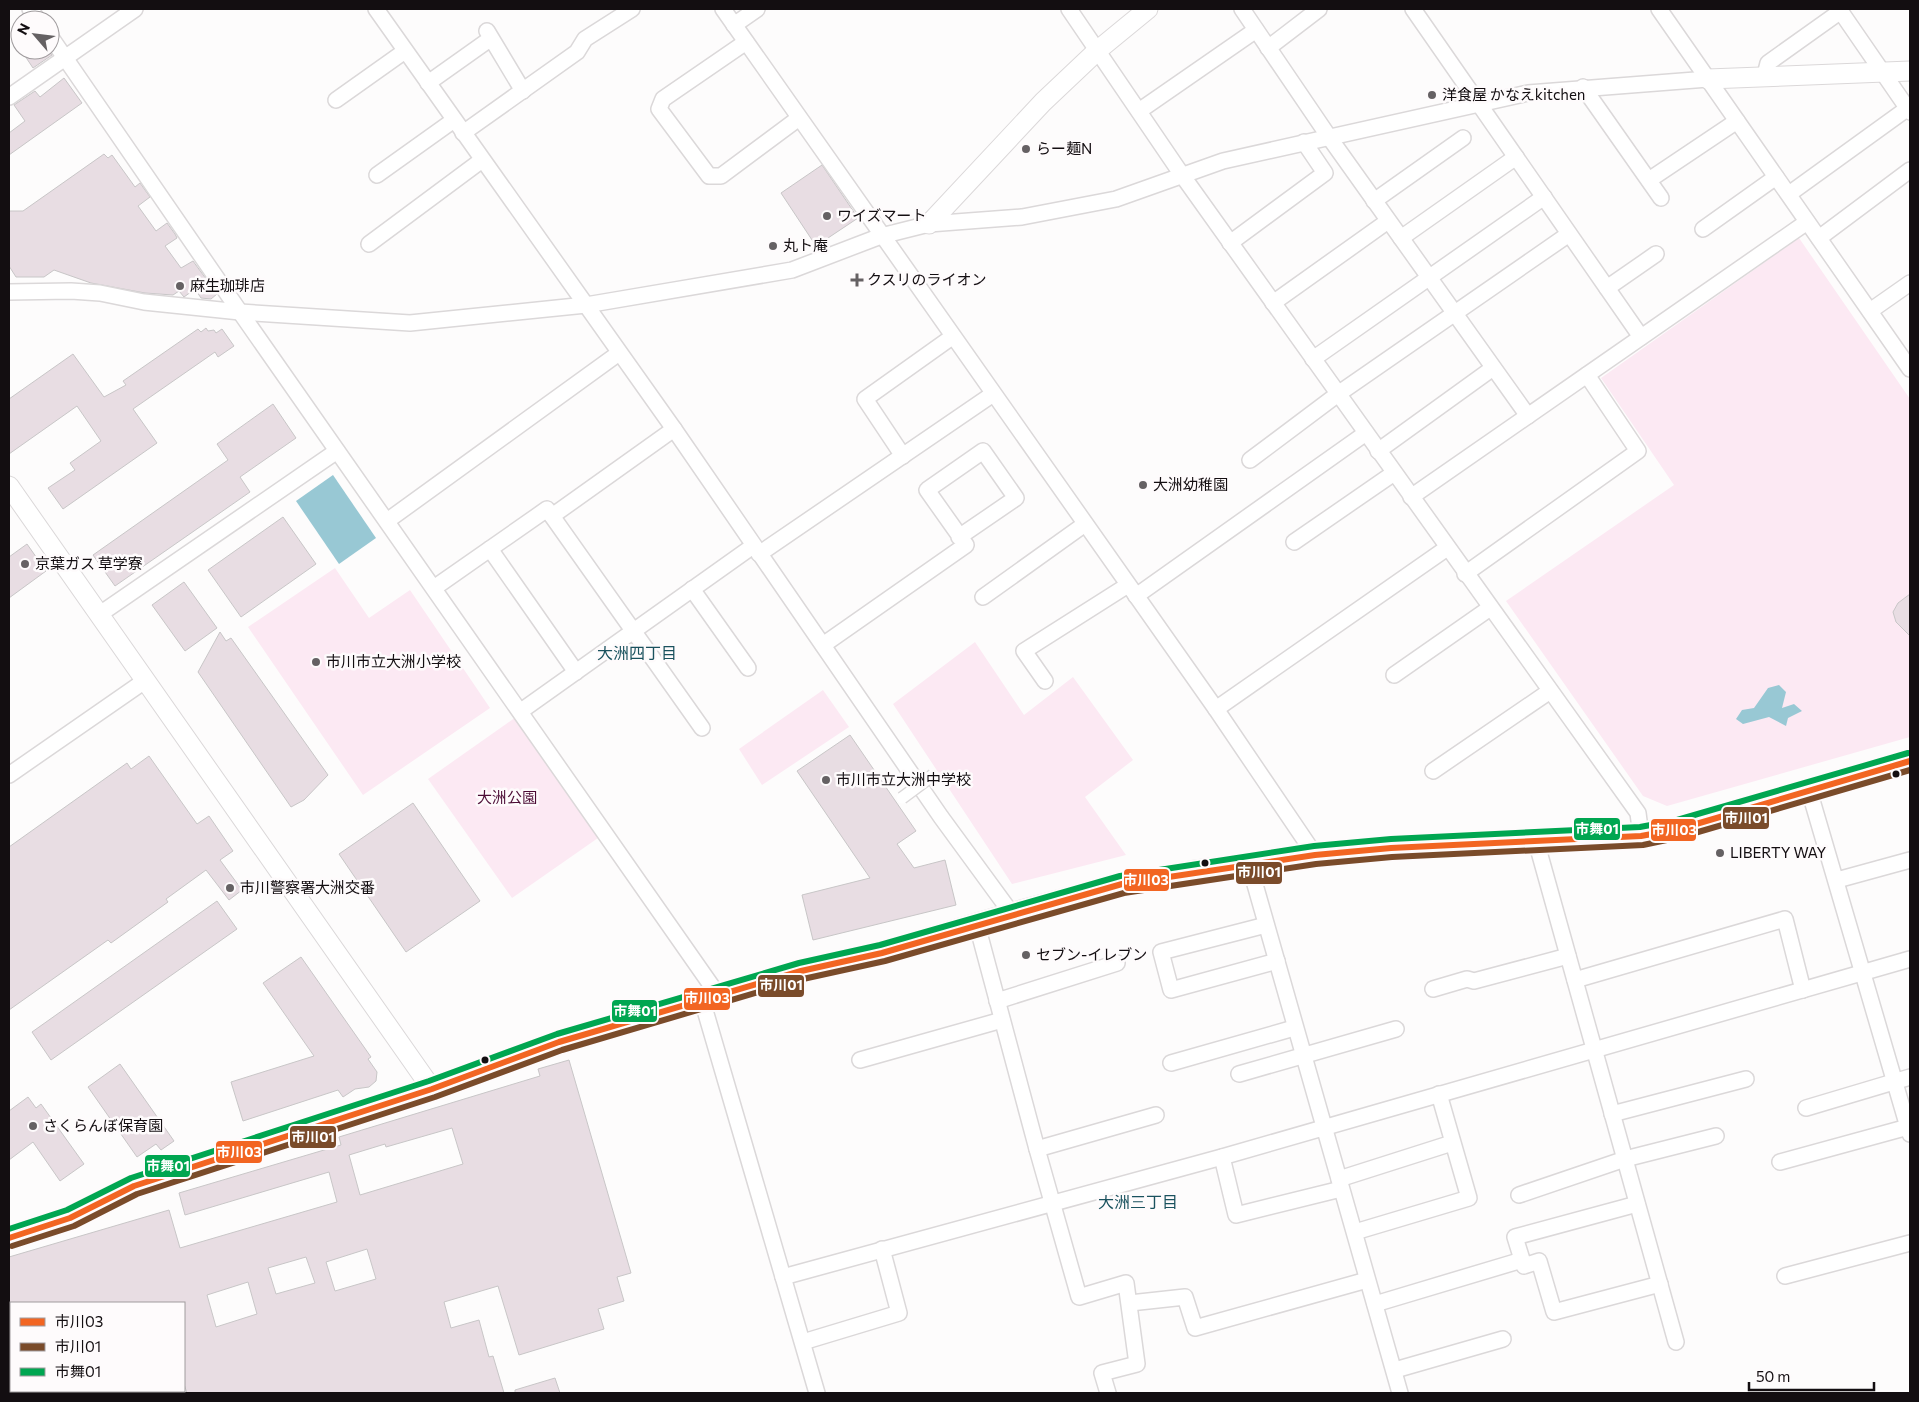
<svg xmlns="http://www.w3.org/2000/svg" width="1919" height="1402" viewBox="0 0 1919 1402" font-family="Commissioner,'Noto Sans JP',sans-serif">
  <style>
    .green { fill: #fce9f3 }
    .water { fill: #98c8d4 }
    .building { fill: #e8dde3; stroke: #c8c6c7; fill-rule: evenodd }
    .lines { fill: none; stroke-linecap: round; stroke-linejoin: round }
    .minor-casing { stroke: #dbd8d9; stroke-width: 18 }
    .tertiary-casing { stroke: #dbd8d9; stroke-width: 21 }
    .secondary-casing { stroke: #dbd8d9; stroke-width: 24 }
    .minor { stroke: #fff; stroke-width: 15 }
    .tertiary { stroke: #fff; stroke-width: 19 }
    .secondary { stroke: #fff; stroke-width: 21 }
    .pedestrian-bridge-casing { stroke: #dbd8d9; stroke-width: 14; stroke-linecap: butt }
    .pedestrian-bridge { stroke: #fff; stroke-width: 11 }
    .bus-1-casing { stroke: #fefbfc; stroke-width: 10 }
    .bus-2-casing { stroke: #fefbfc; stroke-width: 10 }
    .bus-3-casing { stroke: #fefbfc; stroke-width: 10 }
    .bus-1 { stroke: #f26522; stroke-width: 6 }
    .bus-2 { stroke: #7a4b2a; stroke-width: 6 }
    .bus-3 { stroke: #00a651; stroke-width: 6 }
    .poi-dot { fill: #656163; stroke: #fefbfc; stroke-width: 2 }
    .bus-dot { fill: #130e11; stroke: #fefbfc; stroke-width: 2 }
    .labels { text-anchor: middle; stroke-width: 5; stroke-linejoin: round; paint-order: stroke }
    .poi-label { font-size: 15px; fill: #130e11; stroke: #fefbfc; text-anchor: start }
    .park-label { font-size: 15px; fill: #4c0c35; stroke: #fefbfc }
    .neighbourhood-label { font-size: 16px; fill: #1a525e; stroke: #fefbfc }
    .line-badge { stroke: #fefbfc; stroke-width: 2 }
    .badge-label { font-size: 14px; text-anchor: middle; font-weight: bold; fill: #fff }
  </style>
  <rect width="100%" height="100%" fill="#fdfcfc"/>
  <g class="green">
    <polygon points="1799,238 1910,399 1910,737 1667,806 1643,796 1506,601 1674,485 1601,378"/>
    <polygon points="335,568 369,618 410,590 490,708 363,795 248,627"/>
    <polygon points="975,642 1024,715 1073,677 1133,760 1085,797 1126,855 1012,884 893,704"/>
    <polygon points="823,690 849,727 762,785 739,749"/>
    <polygon points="516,717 598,838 512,898 428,779"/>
  </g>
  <g class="water">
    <polygon points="333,475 376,538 339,564 296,501"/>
    <polygon points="1779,685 1786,692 1782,708 1794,704 1802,711 1788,718 1786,726 1769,717 1743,724 1736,719 1742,710 1754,708 1768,688"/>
  </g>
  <g class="building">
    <polygon points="21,50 48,50 52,55 33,68"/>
    <polygon points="64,78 82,103 9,155 9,133 25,121 14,105 35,91 40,97"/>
    <polygon points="104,154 108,158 112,155 135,187 140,183 150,197 138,206 156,231 167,223 175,234 177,238 165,246 181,268 193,261 217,294 211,299 201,298 195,289 184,297 179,291 173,295 145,293 91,283 54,270 44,277 16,277 9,266 9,211 23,211"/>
    <polygon points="822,165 858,218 816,246 781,193"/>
    <polygon points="206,328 208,331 214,330 216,333 222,329 234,346 218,357 215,352 133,409 157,443 63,509 48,488 75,470 70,463 101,441 77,406 9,454 9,399 73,354 104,397 126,385 123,381 198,329 201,332"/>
    <polygon points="273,404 296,438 240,477 250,492 115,586 93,555 228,460 217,444"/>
    <polygon points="283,517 316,564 241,617 208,570"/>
    <polygon points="27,544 46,571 9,598 9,557"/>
    <polygon points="184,582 217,628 185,651 152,605"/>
    <polygon points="1910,594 1910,636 1896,622 1893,612 1898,603"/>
    <polygon points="220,632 226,641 231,638 328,775 304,800 291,807 198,672"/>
    <polygon points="850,735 916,831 897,844 914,868 945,860 956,905 813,940 802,895 870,878 797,771"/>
    <polygon points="149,756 197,824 209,816 233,851 220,860 242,890 229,900 206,870 166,899 168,902 111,943 108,940 9,1010 9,847 127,763 131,769"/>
    <polygon points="413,803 480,901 406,952 339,854"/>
    <polygon points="217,901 237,929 51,1060 32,1032"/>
    <polygon points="301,957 371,1057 368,1059 377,1072 376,1081 369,1087 355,1089 343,1097 338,1090 243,1121 231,1082 314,1056 263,983"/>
    <path d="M569,1060L631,1273L617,1277L624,1301L598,1309L604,1329L519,1355L498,1286L444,1302L451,1328L479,1320L489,1357L493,1356L504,1393H187L184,1384V1303H9V1257L169,1210L180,1248L337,1202L329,1172L185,1215L179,1193L341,1145L339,1137L540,1076L538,1069ZM452,1128L463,1164L360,1195L349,1155L385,1144L386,1147ZM367,1249L376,1279L335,1291L326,1262ZM306,1257L315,1283L276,1294L268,1268ZM248,1282L257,1314L216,1327L207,1295Z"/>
    <polygon points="120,1064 174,1141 161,1150 156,1144 137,1157 88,1087"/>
    <polygon points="28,1097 36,1108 41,1104 84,1164 60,1181 33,1142 9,1160 9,1111"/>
    <polygon points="555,1378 560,1393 515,1393 515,1390"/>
  </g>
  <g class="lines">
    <defs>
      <g id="minor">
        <polyline points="30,9 38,20"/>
        <polyline points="376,9 674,429 941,817 1012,914"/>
        <polyline points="723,9 1216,709 1315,855"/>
        <polyline points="1069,9 1182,175 1638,813 1641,836"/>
        <polyline points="1242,9 1329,137 1528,416"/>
        <polyline points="1413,9 1641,337"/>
        <polyline points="1659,9 1910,369"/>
        <polyline points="1839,9 1910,112"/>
        <polyline points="734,25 757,9"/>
        <polyline points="487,31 523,91"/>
        <polyline points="50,36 240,312 718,995"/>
        <polyline points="746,42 663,99 659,109 709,176 721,176 799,118"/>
        <polyline points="1268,48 1319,9"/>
        <polyline points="1765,75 1768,63 1841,11"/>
        <polyline points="428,83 490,39"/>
        <polyline points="1583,87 1661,198"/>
        <polyline points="9,97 135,9"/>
        <polyline points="336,100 405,51"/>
        <polyline points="1139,111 1256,30"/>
        <polyline points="463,133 577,52 585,39 632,9"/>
        <polyline points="377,175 454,120"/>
        <polyline points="1649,180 1737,121"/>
        <polyline points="1789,194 1908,108"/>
        <polyline points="1374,201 1463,138"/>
        <polyline points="1703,229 1776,177"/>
        <polyline points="1401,238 1516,157"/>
        <polyline points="1819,238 1910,170"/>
        <polyline points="1230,243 1325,173 1304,142"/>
        <polyline points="369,244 482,160"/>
        <polyline points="1607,288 1656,254"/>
        <polyline points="9,292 71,291 100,293 144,302 240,312 410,323 586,305 792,270 881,236 929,224 1022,217 1116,199 1223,161 1528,93 1708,79"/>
        <polyline points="1273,303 1388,221"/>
        <polyline points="1870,311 1910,283"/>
        <polyline points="1313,359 1544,197"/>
        <polyline points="1378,451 1493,368"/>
        <polyline points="903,456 865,399 952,337"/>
        <polyline points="1250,460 1338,394 1569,234"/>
        <polyline points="1411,497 1807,222"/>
        <polyline points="552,516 674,429"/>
        <polyline points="387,521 619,353"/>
        <polyline points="1294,542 1394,473"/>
        <polyline points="490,549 576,672"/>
        <polyline points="759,554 993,394"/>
        <polyline points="1465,574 1638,451 1587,375"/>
        <polyline points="434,588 547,509 702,728"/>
        <polyline points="692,589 748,668"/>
        <polyline points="1136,596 1366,433"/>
        <polyline points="983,597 1085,524"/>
        <polyline points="100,614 337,451"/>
        <polyline points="823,645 966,545 927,490 983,451 1016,498 959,537"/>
        <polyline points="1394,675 1490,608"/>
        <polyline points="1045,681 1024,651 1128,585"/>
        <polyline points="1216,709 1447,548"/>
        <polyline points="521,711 753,546"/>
        <polyline points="1433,771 1550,691"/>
        <polyline points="9,775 146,680"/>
        <polyline points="1809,790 1910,1134"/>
        <polyline points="1536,841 1676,1342"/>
        <polyline points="1251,863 1254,881 1400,1393"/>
        <polyline points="1837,880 1910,860"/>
        <polyline points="977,925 1037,1149 1079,1297 1126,1283 1137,1364 1102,1373 1108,1393"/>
        <polyline points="1266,925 1161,952 1171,990 1277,961"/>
        <polyline points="1575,980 1785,919 1803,990"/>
        <polyline points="1433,989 1467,979 1474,981 1568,956"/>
        <polyline points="702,1000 817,1393"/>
        <polyline points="997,1001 1117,963"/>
        <polyline points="860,1060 1002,1020"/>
        <polyline points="1171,1063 1294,1028"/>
        <polyline points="1239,1074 1396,1029"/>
        <polyline points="1806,1108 1910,1077"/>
        <polyline points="1612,1114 1746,1079"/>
        <polyline points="1037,1149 1156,1115"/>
        <polyline points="1222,1157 1236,1215 1341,1189"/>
        <polyline points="1780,1162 1908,1127"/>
        <polyline points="1339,1179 1452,1143"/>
        <polyline points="1519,1195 1625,1159 1716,1136"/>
        <polyline points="1637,1204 1515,1237 1524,1266 1539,1261 1554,1312 1660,1284"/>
        <polyline points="1355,1232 1469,1198 1439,1094"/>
        <polyline points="1785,1276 1910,1243"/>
        <polyline points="783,1277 1222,1157 1910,959"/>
        <polyline points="1130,1303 1185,1297 1195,1328 1367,1280"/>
        <polyline points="1375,1304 1522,1260"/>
        <polyline points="803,1342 899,1313 882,1249"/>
        <polyline points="1395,1370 1503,1339"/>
      </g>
      <g id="tertiary">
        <polyline points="1708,79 1910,71"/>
        <polyline points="929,224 1043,102 1098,50 1148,9"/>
        <polyline points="9,486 432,1089"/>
      </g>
      <polyline id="secondary" points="9,1238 70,1218 134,1186 432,1089 559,1042 801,971 882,953 1012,914 1122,884 1193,872 1315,855 1391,848 1641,836 1679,829 1910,761"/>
    </defs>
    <use href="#minor" class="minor-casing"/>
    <use href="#tertiary" class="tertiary-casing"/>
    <use href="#secondary" class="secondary-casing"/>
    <use href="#minor" class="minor"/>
    <use href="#tertiary" class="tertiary"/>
    <use href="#secondary" class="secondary"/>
    <defs>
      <polyline id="pedestrian-bridge" points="902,798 933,775"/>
    </defs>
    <use href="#pedestrian-bridge" class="pedestrian-bridge-casing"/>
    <use href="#pedestrian-bridge" class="pedestrian-bridge"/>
    <defs>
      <polyline id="bus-1" points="9,1238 70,1218 134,1186 432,1089 559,1042 801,971 882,953 1122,884 1315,855 1391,848 1641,836 1679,829 1910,761"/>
      <polyline id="bus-2" points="12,1246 74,1226 137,1194 435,1097 562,1050 803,979 885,961 1124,893 1316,864 1392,857 1643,845 1681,837 1910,770"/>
      <polyline id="bus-3" points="9,1229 67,1210 131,1178 429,1081 557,1034 799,963 880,945 1120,876 1314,846 1391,839 1640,827 1677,820 1908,753"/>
    </defs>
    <use href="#bus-1" class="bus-1-casing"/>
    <use href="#bus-2" class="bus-2-casing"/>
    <use href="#bus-3" class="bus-3-casing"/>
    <use href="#bus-1" class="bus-1"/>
    <use href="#bus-2" class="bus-2"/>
    <use href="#bus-3" class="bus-3"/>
  </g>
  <g class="poi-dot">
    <circle cx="1432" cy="95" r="5"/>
    <circle cx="1026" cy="149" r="5"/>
    <circle cx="827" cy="216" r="5"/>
    <circle cx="773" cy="246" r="5"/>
    <path d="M854.5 272.5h5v5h5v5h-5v5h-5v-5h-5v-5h5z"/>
    <circle cx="180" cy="286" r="5"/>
    <circle cx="1143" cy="485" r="5"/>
    <circle cx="25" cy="564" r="5"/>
    <circle cx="316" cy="662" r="5"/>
    <circle cx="826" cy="780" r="5"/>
    <circle cx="1720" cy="853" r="5"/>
    <circle cx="230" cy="888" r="5"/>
    <circle cx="1026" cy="955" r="5"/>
    <circle cx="33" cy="1126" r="5"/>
  </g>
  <g class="bus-dot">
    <circle cx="1896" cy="774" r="4.5"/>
    <circle cx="1205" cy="863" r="4.5"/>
    <circle cx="485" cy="1060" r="4.5"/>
  </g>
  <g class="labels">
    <g class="poi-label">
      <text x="1442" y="100">洋食屋 かなえkitchen</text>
      <text x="1036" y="154">らー麺N</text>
      <text x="837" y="221">ワイズマート</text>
      <text x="783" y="251">丸ト庵</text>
      <text x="867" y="285">クスリのライオン</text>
      <text x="190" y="291">麻生珈琲店</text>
      <text x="1153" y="490">大洲幼稚園</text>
      <text x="35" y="569">京葉ガス 草学寮</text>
      <text x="326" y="667">市川市立大洲小学校</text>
      <text x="836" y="785">市川市立大洲中学校</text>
      <text x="1730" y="858">LIBERTY WAY</text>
      <text x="240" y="893">市川警察署大洲交番</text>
      <text x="1036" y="960">セブン-イレブン</text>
      <text x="43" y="1131">さくらんぼ保育園</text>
    </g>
    <g class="park-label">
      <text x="507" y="803">大洲公園</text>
    </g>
    <g class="neighbourhood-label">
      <text x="637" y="659">大洲四丁目</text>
      <text x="1138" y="1208">大洲三丁目</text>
    </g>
  </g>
  <g class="line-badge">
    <rect x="1722" y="806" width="48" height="24" rx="5" fill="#7a4b2a"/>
    <rect x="1573" y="817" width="48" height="24" rx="5" fill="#00a651"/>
    <rect x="1650" y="818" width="47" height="24" rx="5" fill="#f26522"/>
    <rect x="1235" y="861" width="48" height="24" rx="5" fill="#7a4b2a"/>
    <rect x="1123" y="868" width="47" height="24" rx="5" fill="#f26522"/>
    <rect x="757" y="974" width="48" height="24" rx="5" fill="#7a4b2a"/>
    <rect x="683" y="987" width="48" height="24" rx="5" fill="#f26522"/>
    <rect x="611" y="999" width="47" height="24" rx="5" fill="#00a651"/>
    <rect x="289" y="1125" width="48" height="24" rx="5" fill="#7a4b2a"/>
    <rect x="215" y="1140" width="48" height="24" rx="5" fill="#f26522"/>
    <rect x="144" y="1154" width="47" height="24" rx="5" fill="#00a651"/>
  </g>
  <g class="badge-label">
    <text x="1746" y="823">市川01</text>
    <text x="1597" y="834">市舞01</text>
    <text x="1674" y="835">市川03</text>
    <text x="1259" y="877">市川01</text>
    <text x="1146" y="885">市川03</text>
    <text x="781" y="990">市川01</text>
    <text x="707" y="1003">市川03</text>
    <text x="635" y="1016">市舞01</text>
    <text x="313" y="1142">市川01</text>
    <text x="239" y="1157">市川03</text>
    <text x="168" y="1171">市舞01</text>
  </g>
  <rect width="1919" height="1402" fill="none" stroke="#130e11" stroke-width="20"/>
  <rect x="10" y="1302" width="175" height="90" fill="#fefbfc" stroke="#a09c9e"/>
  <rect x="20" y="1318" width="25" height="8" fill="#f26522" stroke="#a09c9e"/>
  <text x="55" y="1327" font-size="15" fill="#130e11">市川03</text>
  <rect x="20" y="1343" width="25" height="8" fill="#7a4b2a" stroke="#a09c9e"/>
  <text x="55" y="1352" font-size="15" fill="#130e11">市川01</text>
  <rect x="20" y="1368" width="25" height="8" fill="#00a651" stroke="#a09c9e"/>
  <text x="55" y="1377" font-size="15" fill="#130e11">市舞01</text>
  <g transform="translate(35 35) rotate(298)"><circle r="24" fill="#fefbfc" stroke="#a09c9e"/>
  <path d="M0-4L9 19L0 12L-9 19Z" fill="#656163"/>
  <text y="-8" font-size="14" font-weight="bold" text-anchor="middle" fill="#130e11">N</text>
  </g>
  <path d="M1749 1382v8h125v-8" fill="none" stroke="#130e11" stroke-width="2.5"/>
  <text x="1756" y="1382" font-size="15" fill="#130e11" stroke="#fefbfc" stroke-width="4" paint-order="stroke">50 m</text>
</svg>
